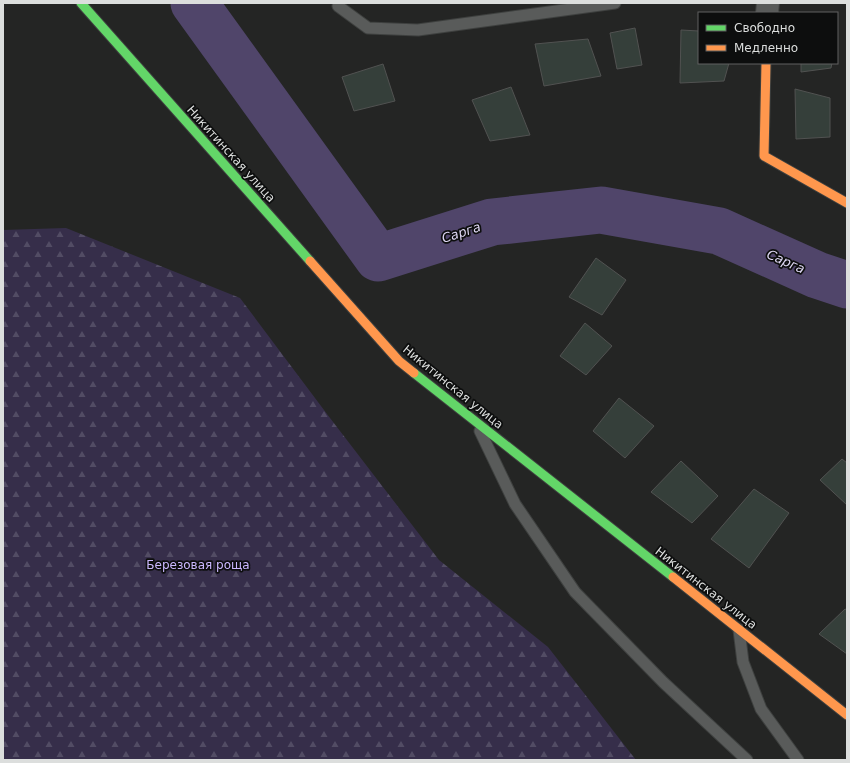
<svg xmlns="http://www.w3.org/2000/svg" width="850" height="763" viewBox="0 0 850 763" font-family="'DejaVu Sans',sans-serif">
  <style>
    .forest { fill: url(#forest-firs) }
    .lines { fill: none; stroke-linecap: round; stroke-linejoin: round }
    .river { stroke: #50456a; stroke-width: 47 }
    .building { fill: #353f3a; stroke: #515251 }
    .lane-casing { stroke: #3e403f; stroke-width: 13 }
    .street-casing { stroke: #3e403f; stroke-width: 24 }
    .fast-casing { stroke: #3e403f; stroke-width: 11 }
    .slow-casing { stroke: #3e403f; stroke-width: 11 }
    .lane { stroke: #595b5a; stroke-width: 11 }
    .street { stroke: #595b5a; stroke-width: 22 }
    .fast { stroke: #63d668; stroke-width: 9 }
    .slow { stroke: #ff974d; stroke-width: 9 }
    .labels { text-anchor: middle; stroke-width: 3.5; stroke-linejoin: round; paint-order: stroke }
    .street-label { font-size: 12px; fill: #dcdedd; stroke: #0d0e0e }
    .park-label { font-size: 12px; fill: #cbb8fe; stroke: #0d0e0e }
    .water-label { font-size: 13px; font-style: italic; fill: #dfd8f4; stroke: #0d0e0e }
  </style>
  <defs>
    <pattern id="forest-firs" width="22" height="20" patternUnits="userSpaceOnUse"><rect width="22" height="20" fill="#362e4a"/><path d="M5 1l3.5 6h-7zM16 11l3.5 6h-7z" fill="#524c64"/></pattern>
  </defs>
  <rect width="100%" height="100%" fill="#242524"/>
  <polygon class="forest" points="66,228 240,298 330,418 439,560 548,647 636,760 3,760 3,230"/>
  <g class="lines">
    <polyline class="river" points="194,3 378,258 492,222 601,210 719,231 817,275 847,285"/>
  </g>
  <g class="building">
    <polygon points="635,28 642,65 617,69 610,33"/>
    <polygon points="681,30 699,31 699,63 729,63 724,81 680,83"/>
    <polygon points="588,39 601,76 544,86 535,44"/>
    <polygon points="801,63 832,63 831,68 801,72"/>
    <polygon points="383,64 395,101 354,111 342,77"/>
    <polygon points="511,87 530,135 490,141 472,100"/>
    <polygon points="795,89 830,98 830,137 796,139"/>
    <polygon points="596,258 626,280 602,315 569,297"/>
    <polygon points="585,323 612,346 586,375 560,356"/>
    <polygon points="619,398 654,426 625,458 593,431"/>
    <polygon points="842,459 847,463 847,505 820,480"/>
    <polygon points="681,461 718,496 692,523 651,492"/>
    <polygon points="754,489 789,513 749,568 711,539"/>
    <polygon points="845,609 847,610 847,654 819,634"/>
  </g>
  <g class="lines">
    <defs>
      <g id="lane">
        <polyline points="338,6 368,28 418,30 615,3"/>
        <polyline points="480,431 515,504 575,592 663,682 747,760"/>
        <polyline points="739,630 743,662 761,709 798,760"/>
      </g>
      <polyline id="street" points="767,13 768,3"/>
      <g id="fast">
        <polyline points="81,3 310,261"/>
        <polyline points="414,373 673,577"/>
      </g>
      <g id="slow">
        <polyline points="766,63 764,156 847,203"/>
        <polyline points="310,261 399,361 414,373"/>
        <polyline points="673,577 847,715"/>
      </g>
    </defs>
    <use href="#lane" class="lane-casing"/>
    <use href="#street" class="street-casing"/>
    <use href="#fast" class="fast-casing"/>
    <use href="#slow" class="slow-casing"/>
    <use href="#lane" class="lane"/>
    <use href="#street" class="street"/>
    <use href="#fast" class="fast"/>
    <use href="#slow" class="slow"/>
  </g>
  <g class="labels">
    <g class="street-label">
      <text transform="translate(231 154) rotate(48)" y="4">Никитинская улица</text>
      <text transform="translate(453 387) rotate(39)" y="4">Никитинская улица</text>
      <text transform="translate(706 588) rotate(38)" y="4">Никитинская улица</text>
    </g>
    <g class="park-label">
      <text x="198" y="569">Березовая роща</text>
    </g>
    <g class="water-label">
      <text transform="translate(461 232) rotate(-18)" y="5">Сарга</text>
      <text transform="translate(786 261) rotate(24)" y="5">Сарга</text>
    </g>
  </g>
  <rect width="850" height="763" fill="none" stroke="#dcdedd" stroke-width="8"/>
  <rect x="698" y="12" width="140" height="52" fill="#0d0e0e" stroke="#606161"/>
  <rect x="706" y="25" width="20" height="6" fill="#63d668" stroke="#606161"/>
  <text x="734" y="32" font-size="12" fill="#dcdedd">Свободно</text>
  <rect x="706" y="45" width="20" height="6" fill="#ff974d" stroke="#606161"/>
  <text x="734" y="52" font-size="12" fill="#dcdedd">Медленно</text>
</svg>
